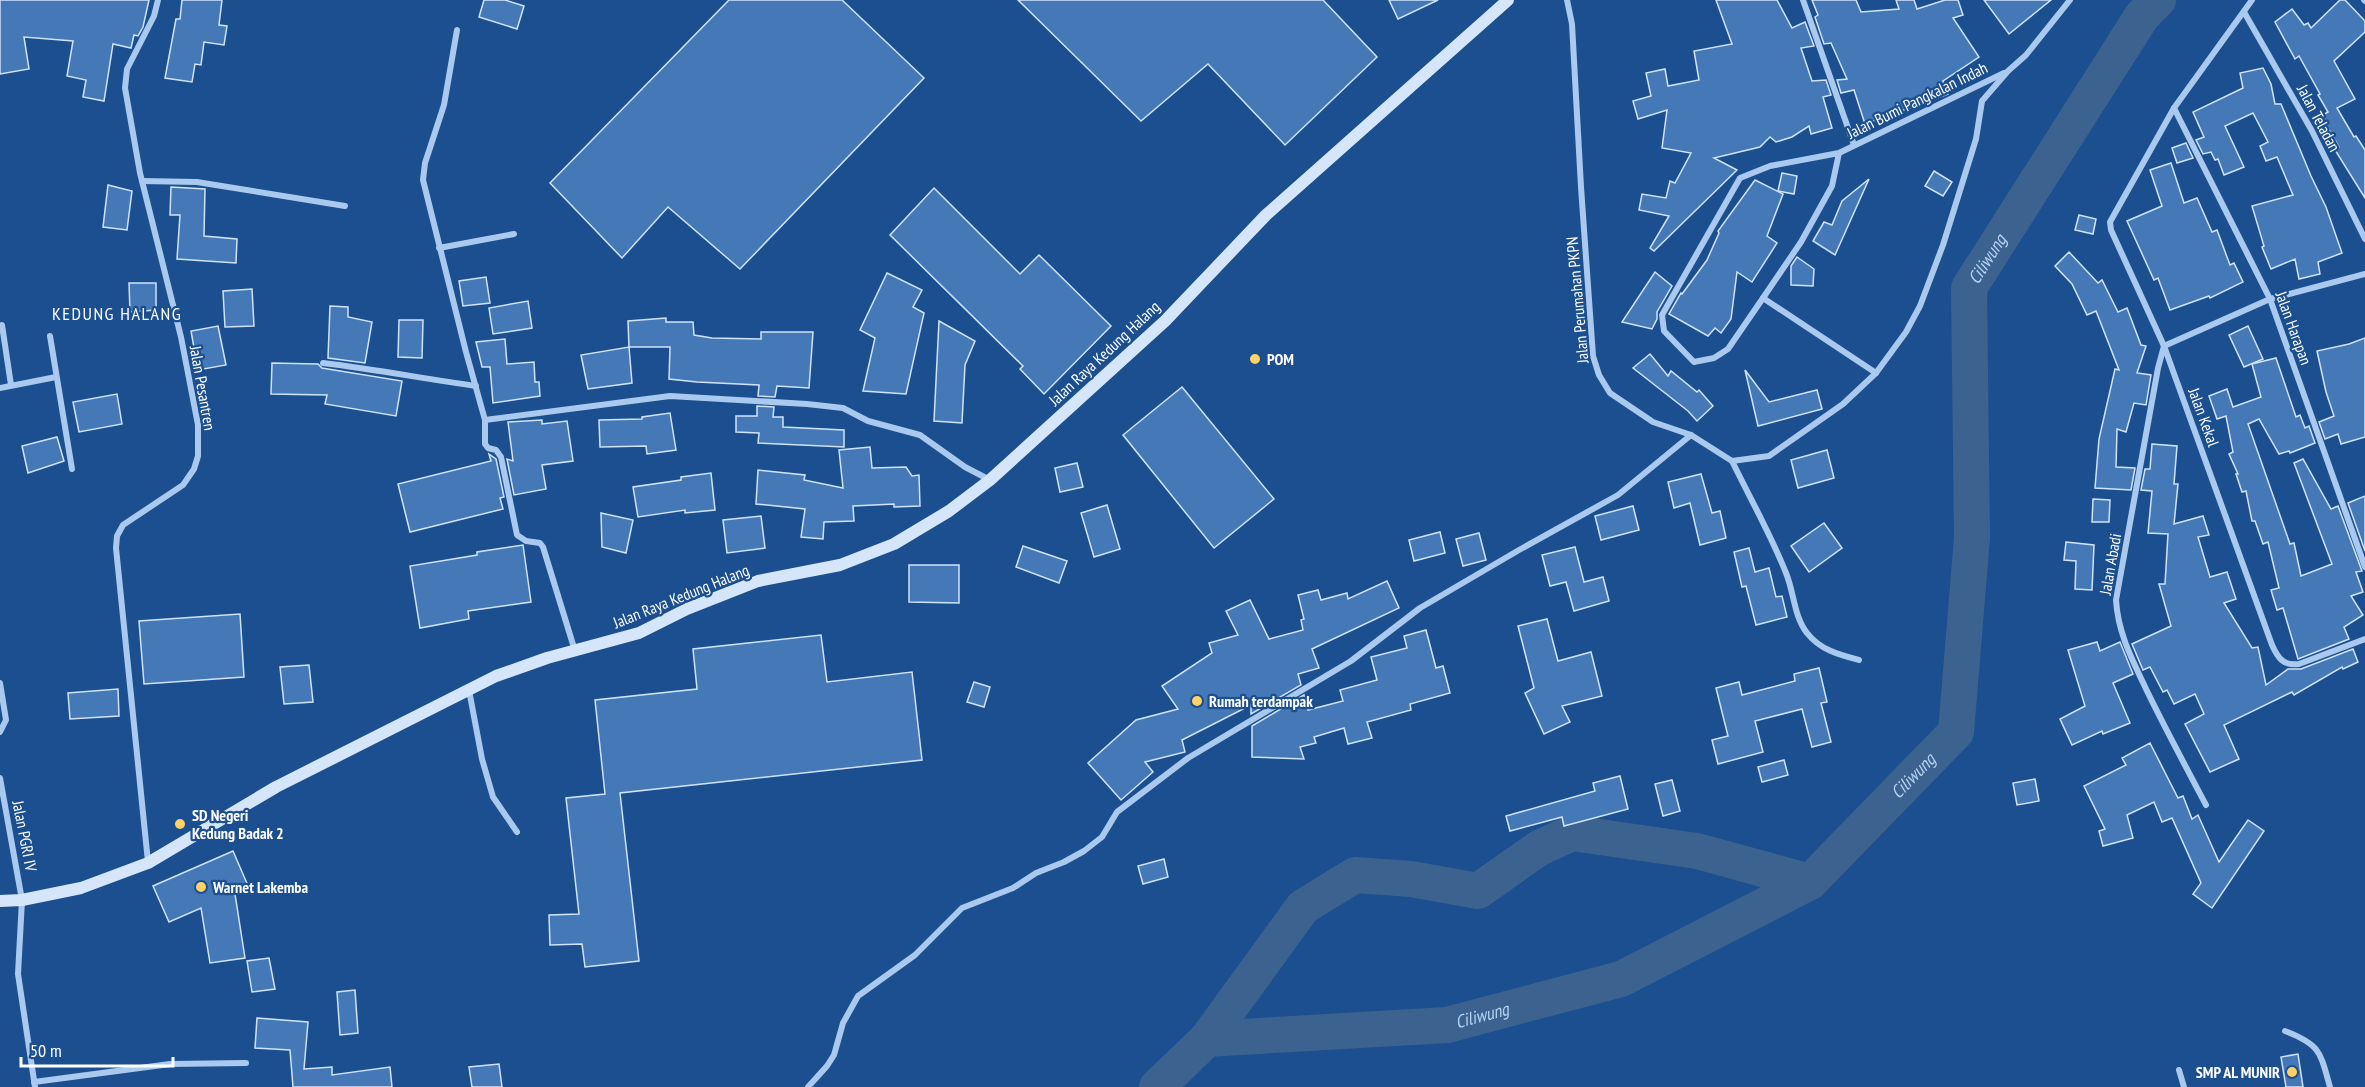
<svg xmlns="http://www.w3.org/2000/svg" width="2365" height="1087" viewBox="0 0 2365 1087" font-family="'PT Sans Narrow',sans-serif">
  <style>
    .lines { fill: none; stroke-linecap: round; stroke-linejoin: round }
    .river { stroke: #3c6290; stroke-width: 36 }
    .building { fill: #4478b7; stroke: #cfe3fa; stroke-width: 1.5 }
    .street { stroke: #a9c9ee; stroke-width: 6 }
    .secondary { stroke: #d6e6fa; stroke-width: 12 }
    .poi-dot { fill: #ffd166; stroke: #1b4f8f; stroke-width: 2 }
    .labels { text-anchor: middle; stroke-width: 4.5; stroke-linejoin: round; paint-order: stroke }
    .street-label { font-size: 16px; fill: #fff; stroke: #1b4f8f }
    .poi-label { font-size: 16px; font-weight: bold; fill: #fff; stroke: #1b4f8f; text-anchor: start }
    .water-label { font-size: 18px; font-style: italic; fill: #b5d3f5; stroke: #1b4f8f }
    .neighbourhood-label { font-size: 18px; letter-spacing: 1.5px; fill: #fff; stroke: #1b4f8f }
  </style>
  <rect width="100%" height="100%" fill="#1b4f8f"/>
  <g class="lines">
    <g class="river">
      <polyline points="1207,1039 1303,907 1355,875 1411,879 1478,891 1539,848 1572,833 1697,851 1810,882"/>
      <path id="s1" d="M1157,1087L1207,1039L1447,1025L1621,979L1810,882L1956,732L1972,538L1969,288L2142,16L2158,0"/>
    </g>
  </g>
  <g class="building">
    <polygon points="0,0 149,0 143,27 138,36 134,35 131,48 113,44 104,101 83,97 86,80 67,76 73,41 24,37 29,69 0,74"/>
    <polygon points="182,0 222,0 219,25 227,26 224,45 204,42 201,65 195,64 192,82 165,78 176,19 180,19"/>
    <polygon points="484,0 505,0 524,6 517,29 479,17"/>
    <polygon points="729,0 842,0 924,78 740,269 668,207 622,258 550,183"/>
    <polygon points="1018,0 1323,0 1377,57 1285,145 1208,64 1141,121"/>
    <polygon points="1389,0 1438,0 1398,19"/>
    <polygon points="1716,0 1777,0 1792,28 1805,22 1814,46 1801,48 1812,81 1826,80 1831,95 1823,97 1832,128 1811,134 1809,126 1792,137 1776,142 1770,137 1760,147 1714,158 1737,170 1654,251 1650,248 1669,216 1639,210 1642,194 1666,198 1670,181 1675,183 1691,153 1662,148 1667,110 1638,119 1633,101 1651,96 1646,73 1665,69 1668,86 1699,80 1694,51 1732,44"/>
    <polygon points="1812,0 1856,0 1861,12 1899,9 1896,0 1914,0 1917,9 1945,0 1958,0 1963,15 1953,18 1979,57 1943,81 1948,94 1865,124 1854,90 1841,93 1837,80 1847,79 1831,43 1824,44 1815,17 1818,15"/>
    <polygon points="1984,0 2051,0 2009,34"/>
    <polygon points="2340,0 2345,0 2365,21 2365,32 2334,61 2355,99 2337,108 2354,137 2356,136 2365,150 2365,198 2335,150 2339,147 2321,116 2328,112 2318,95 2320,94 2299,56 2295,59 2275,22 2292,9 2304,25 2308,23 2311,28"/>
    <polygon points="2263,68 2271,84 2275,104 2281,104 2311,176 2326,207 2342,253 2318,262 2320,274 2299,279 2295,259 2271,269 2262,247 2264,246 2252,206 2293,195 2277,157 2266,161 2260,146 2268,142 2253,113 2225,126 2244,167 2224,175 2218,159 2215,160 2211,152 2203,154 2196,140 2204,137 2193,112 2243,88 2240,73"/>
    <polygon points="2186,143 2193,158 2177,163 2172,148"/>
    <polygon points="2171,163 2184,203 2197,198 2212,232 2217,230 2230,265 2234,263 2243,282 2210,298 2209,296 2170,310 2158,278 2154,280 2127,221 2162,206 2150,170"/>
    <polygon points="1934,171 1952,182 1943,196 1925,186"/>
    <polygon points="1782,173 1797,176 1794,194 1778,191"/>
    <polygon points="1869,179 1835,255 1813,241 1824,222 1832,225 1842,201"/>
    <polygon points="1755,180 1783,194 1767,236 1777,243 1752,282 1737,272 1731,319 1721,333 1715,328 1708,336 1669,314 1681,293 1682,294 1707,260 1719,233 1718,231"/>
    <polygon points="108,185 132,191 127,230 103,227"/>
    <polygon points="171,187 205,189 204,236 237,239 236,263 177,259 180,215 170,215"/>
    <polygon points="934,188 1020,274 1039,255 1111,326 1044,394 1020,369 1023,366 890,235"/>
    <polygon points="2079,215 2096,219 2093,234 2075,230"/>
    <polygon points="2069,252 2098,283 2102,280 2118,312 2127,308 2141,345 2146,346 2137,373 2151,375 2146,405 2134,403 2126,432 2117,429 2116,467 2135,468 2131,490 2095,488 2099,439 2115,369 2119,370 2096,311 2087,315 2072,284 2055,266"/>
    <polygon points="1797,257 1814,269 1813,286 1791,285 1791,266"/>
    <polygon points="1655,272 1672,286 1657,312 1657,319 1652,329 1622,322"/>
    <polygon points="887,273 922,290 913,307 924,313 906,394 863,391 875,338 860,330"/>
    <polygon points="486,277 490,303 463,306 459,281"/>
    <polygon points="129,283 156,283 156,310 130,312"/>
    <polygon points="252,289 254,326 225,327 223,291"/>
    <polygon points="528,301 532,328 493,334 489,308"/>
    <polygon points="330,306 348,307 348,317 372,322 365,363 328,358"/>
    <polygon points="666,318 666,322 693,322 694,335 712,338 761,339 761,332 813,332 809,388 777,386 775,397 758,396 759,385 697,382 669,379 670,347 629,347 628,321"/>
    <polygon points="399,320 423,320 422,358 398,357"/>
    <polygon points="939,321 975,341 965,365 962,423 934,421"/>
    <polygon points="218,326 226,365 198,370 191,331"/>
    <polygon points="2248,326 2263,359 2244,367 2229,335"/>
    <polygon points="2365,338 2365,437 2341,444 2338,434 2325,439 2319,422 2334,416 2326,392 2317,351 2349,344"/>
    <polygon points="505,339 507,364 534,362 535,382 539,382 540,396 493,403 490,367 482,367 476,342"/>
    <polygon points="629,347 632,383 588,389 581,355"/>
    <polygon points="1650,354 1668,376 1671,371 1697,392 1699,390 1713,406 1697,421 1688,411 1633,368"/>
    <polygon points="2276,358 2296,417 2300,415 2305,428 2309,426 2315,443 2290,453 2289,451 2279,454 2259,419 2248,424 2290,544 2294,543 2301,576 2332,564 2294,463 2303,459 2331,509 2338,506 2362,571 2356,572 2363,592 2351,596 2363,615 2344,627 2349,639 2298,659 2283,608 2277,610 2271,590 2279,588 2268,542 2263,544 2255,521 2252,521 2246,491 2242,492 2236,474 2238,474 2229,454 2233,452 2226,416 2217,419 2209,396 2227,389 2233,407 2261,397 2252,364"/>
    <polygon points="272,363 318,364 322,368 402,381 396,416 325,404 327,395 271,394"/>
    <polygon points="1745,370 1769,402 1817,390 1822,409 1758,426"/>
    <polygon points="1182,387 1274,499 1214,548 1123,435"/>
    <polygon points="117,394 122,424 79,432 73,402"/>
    <polygon points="757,406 774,407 773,417 783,417 783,427 844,430 844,447 758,443 759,433 736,432 736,416 757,416"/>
    <polygon points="670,413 676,450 647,454 646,446 600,447 599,420 642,419 642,417"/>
    <polygon points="542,420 542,424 567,421 573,461 542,465 546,489 514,495 507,459 513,461 508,422"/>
    <polygon points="57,437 64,461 28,473 22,446"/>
    <polygon points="2152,444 2177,446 2174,484 2178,484 2174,524 2203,516 2209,535 2198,537 2210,577 2227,572 2236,599 2224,603 2252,648 2258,647 2266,685 2288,669 2301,669 2353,649 2358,662 2343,669 2342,667 2294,695 2292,692 2224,725 2239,759 2210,772 2185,724 2204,714 2195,694 2174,704 2167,690 2163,692 2150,667 2143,670 2132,644 2171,626 2159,584 2165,584 2168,534 2148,533 2152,491 2141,490 2145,469 2150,469"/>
    <polygon points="870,447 872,468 906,467 912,476 919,475 920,506 894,507 894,504 853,506 854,521 824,522 823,539 801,537 805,509 756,504 758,470 805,475 804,480 843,488 839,450"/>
    <polygon points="1827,450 1834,478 1798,488 1791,460"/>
    <polygon points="489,454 496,459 504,497 500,498 503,509 410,532 398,484 491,461"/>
    <polygon points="1077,463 1083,487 1060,492 1055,468"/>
    <polygon points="711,473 715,510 685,513 685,510 638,517 633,487 681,480 681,477"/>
    <polygon points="1701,474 1712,513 1720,511 1726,538 1700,545 1690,503 1674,508 1668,482"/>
    <polygon points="2365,496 2365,551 2348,503"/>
    <polygon points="2093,499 2110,500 2109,522 2092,522"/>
    <polygon points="1107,505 1120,549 1094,557 1081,513"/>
    <polygon points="1633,506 1639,530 1601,540 1595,516"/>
    <polygon points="601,513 633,520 626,553 602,547"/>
    <polygon points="761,516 765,548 727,553 723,520"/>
    <polygon points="1824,523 1842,548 1809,572 1791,546"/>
    <polygon points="1440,532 1445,553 1414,561 1409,540"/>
    <polygon points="1479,533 1486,560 1463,566 1456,539"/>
    <polygon points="2066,542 2094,545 2092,590 2075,589 2076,561 2064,560"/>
    <polygon points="523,545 531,602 468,611 469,619 420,628 410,566 477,555 477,552"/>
    <polygon points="1023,546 1067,561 1059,583 1016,567"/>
    <polygon points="1575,547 1584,582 1603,577 1609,601 1574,611 1566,582 1550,586 1542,555"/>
    <polygon points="1749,548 1755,572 1769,568 1776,597 1782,596 1787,617 1756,625 1746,586 1742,587 1734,552"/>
    <polygon points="909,565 959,565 959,603 909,602"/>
    <polygon points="1387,581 1399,608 1312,649 1319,668 1298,674 1301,685 1251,714 1251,705 1182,740 1185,752 1145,762 1153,772 1121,800 1088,763 1136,720 1178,709 1162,686 1212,653 1209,643 1238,635 1226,611 1250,600 1269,639 1303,630 1301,620 1304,619 1298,595 1318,590 1321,600 1347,593 1348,599"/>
    <polygon points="240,614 244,677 144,684 139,621"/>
    <polygon points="1547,619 1558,661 1591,652 1602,696 1562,706 1570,722 1544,734 1525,693 1534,688 1518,626"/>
    <polygon points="1426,630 1436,668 1443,666 1450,693 1410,704 1411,710 1367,722 1372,738 1348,744 1344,728 1314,737 1316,743 1300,747 1304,759 1252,757 1252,726 1304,695 1308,710 1343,701 1340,690 1377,680 1371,657 1407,648 1404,636"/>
    <polygon points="821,635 827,682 912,672 922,760 620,793 639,961 585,967 582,944 550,945 549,915 579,914 566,798 605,794 595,700 697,689 693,649"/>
    <polygon points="2097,642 2100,651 2120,642 2133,674 2113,683 2130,723 2103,734 2102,731 2072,745 2060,719 2085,706 2068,650"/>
    <polygon points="309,665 313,702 284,704 280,667"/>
    <polygon points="1819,668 1827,702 1821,703 1831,742 1812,747 1802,709 1755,721 1763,752 1718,764 1712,740 1728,736 1716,688 1739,682 1742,695 1795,681 1794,674"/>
    <polygon points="974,682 990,687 984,707 967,702"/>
    <polygon points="118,689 119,716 70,719 68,693"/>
    <polygon points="2150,743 2178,798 2183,796 2192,819 2198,815 2219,862 2248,820 2264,831 2212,908 2193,894 2201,883 2172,818 2162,822 2154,802 2127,815 2133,838 2103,846 2099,831 2105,829 2084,786 2126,765 2122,758"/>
    <polygon points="1784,760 1788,775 1762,782 1758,767"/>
    <polygon points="1620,776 1628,809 1564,826 1562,817 1510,831 1506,816 1595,791 1593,783"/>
    <polygon points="2035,779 2039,801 2017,805 2013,783"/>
    <polygon points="1672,780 1680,811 1663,816 1655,784"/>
    <polygon points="233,851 249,888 235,894 245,958 210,963 201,908 169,922 153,886"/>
    <polygon points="1164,859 1168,877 1143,884 1138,866"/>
    <polygon points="269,958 275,989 252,992 247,961"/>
    <polygon points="355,990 358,1033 340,1035 337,992"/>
    <polygon points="257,1018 308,1022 304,1069 332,1067 332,1075 390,1067 392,1087 293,1087 290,1050 255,1048"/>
    <polygon points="2298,1054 2303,1087 2286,1087 2281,1057"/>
    <polygon points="499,1064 502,1087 472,1087 469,1067"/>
  </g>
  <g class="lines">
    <g class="street">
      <polyline points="1567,0 1572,24 1581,187 1593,356 1599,375 1610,393 1653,422 1691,435 1732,461 1769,456 1843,404 1876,373 1906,332 1920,306 1943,245 1976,139 1982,101 2008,71 2026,55 2070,0"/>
      <polyline points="1803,0 1854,145"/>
      <path d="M2252,0L2174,108L2110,222L2111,230L2164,346L2272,645C2278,658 2283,666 2299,664L2365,639"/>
      <polyline points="2364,0 2365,1"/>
      <polyline points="2244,12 2312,131 2365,239"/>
      <polyline points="457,30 444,105 425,163 423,180 466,352 485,420 485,444 488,448 496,450 501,457 517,535 526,541 540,543 543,547 575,651"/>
      <polyline points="2174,108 2270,299 2365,567"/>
      <polyline points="1839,153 1832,186 1801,242 1763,298 1728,349 1714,358 1694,362 1664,331 1662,315 1740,178 1770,166 1839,153 2004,73"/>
      <polyline points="142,181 197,182 345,206"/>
      <polyline points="439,248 514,234"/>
      <polyline points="1763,298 1876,373"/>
      <polyline points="2,325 11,385"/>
      <polyline points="50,336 72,469"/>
      <path d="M2164,346L2158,368L2116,600C2118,634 2133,661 2147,691C2166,730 2186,767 2206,805"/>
      <polyline points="2164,346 2270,299 2365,274"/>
      <path d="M323,363C374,369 425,379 476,386"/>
      <polyline points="0,388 56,377"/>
      <polyline points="485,420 670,396 807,404 843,408 868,421 920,435 965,467 990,480"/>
      <path d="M1732,461C1750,498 1771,535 1786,573C1794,592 1794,617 1807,633C1820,650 1840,655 1859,660"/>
      <polyline points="0,683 6,720 0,732"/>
      <polyline points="469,690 482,759 493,797 517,832"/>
      <polyline points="0,778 22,900 18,974 35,1087"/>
      <polyline points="148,862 116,548 117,536 123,525 183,485 194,469 198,456 198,425 181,337 140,173 125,88 127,69 154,16 158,0"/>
      <path d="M2285,1031C2321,1045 2320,1052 2330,1087"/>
      <polyline points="2179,1070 2184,1087"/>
      <polyline points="34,1082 170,1064 246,1063"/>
      <polyline points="808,1087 827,1066 834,1055 843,1023 858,996 915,955 962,908 1013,888 1036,873 1064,862 1084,851 1102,837 1117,812 1188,758 1351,661 1420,608 1519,550 1618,495 1691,435"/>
    </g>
    <polyline class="secondary" points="0,901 22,900 81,888 148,863 276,787 496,676 547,658 639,633 687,609 758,581 840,565 894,544 949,511 990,480 1165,321 1266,215 1508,0"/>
  </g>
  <g class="poi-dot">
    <circle cx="1255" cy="359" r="6"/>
    <circle cx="1197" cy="701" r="6"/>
    <circle cx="180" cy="824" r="6"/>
    <circle cx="201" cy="887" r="6"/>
    <circle cx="2292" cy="1072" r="6"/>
  </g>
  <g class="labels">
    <g class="street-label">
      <text transform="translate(1917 100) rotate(-26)" y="6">Jalan Bumi Pangkalan Indah</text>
      <text transform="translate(2319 118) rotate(62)" y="6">Jalan Teladan</text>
      <text transform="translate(1577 300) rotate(-95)" y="6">Jalan Perumahan PKPN</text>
      <text transform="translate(2294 328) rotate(70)" y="6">Jalan Harapan</text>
      <text transform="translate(1104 353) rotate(-43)" y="6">Jalan Raya Kedung Halang</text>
      <text transform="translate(203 388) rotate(80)" y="6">Jalan Pesantren</text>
      <text transform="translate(2204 417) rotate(70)" y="6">Jalan Kekal</text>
      <text transform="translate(2110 564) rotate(-80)" y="6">Jalan Abadi</text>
      <text transform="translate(681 596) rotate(-22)" y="6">Jalan Raya Kedung Halang</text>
      <text transform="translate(25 836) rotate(79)" y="6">Jalan PGRI IV</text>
    </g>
    <g class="poi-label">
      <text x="1267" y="365">POM</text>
      <text x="1209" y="707">Rumah terdampak</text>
      <text x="192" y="821">SD Negeri<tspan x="192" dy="18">Kedung Badak 2</tspan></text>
      <text x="213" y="893">Warnet Lakemba</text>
      <text x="2280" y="1078" text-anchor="end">SMP AL MUNIR</text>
    </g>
    <g class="water-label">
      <text dy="6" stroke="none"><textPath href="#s1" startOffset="1390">Ciliwung</textPath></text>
      <text dy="6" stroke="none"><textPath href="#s1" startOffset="850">Ciliwung</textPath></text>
      <text dy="6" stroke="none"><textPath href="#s1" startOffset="346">Ciliwung</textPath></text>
    </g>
    <g class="neighbourhood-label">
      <text x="117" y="320">KEDUNG HALANG</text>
    </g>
  </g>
  <path d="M21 1057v9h152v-9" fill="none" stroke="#ffffff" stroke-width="3"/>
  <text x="30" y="1057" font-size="18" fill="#ffffff" stroke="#1b4f8f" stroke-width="4.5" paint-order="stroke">50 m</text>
</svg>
